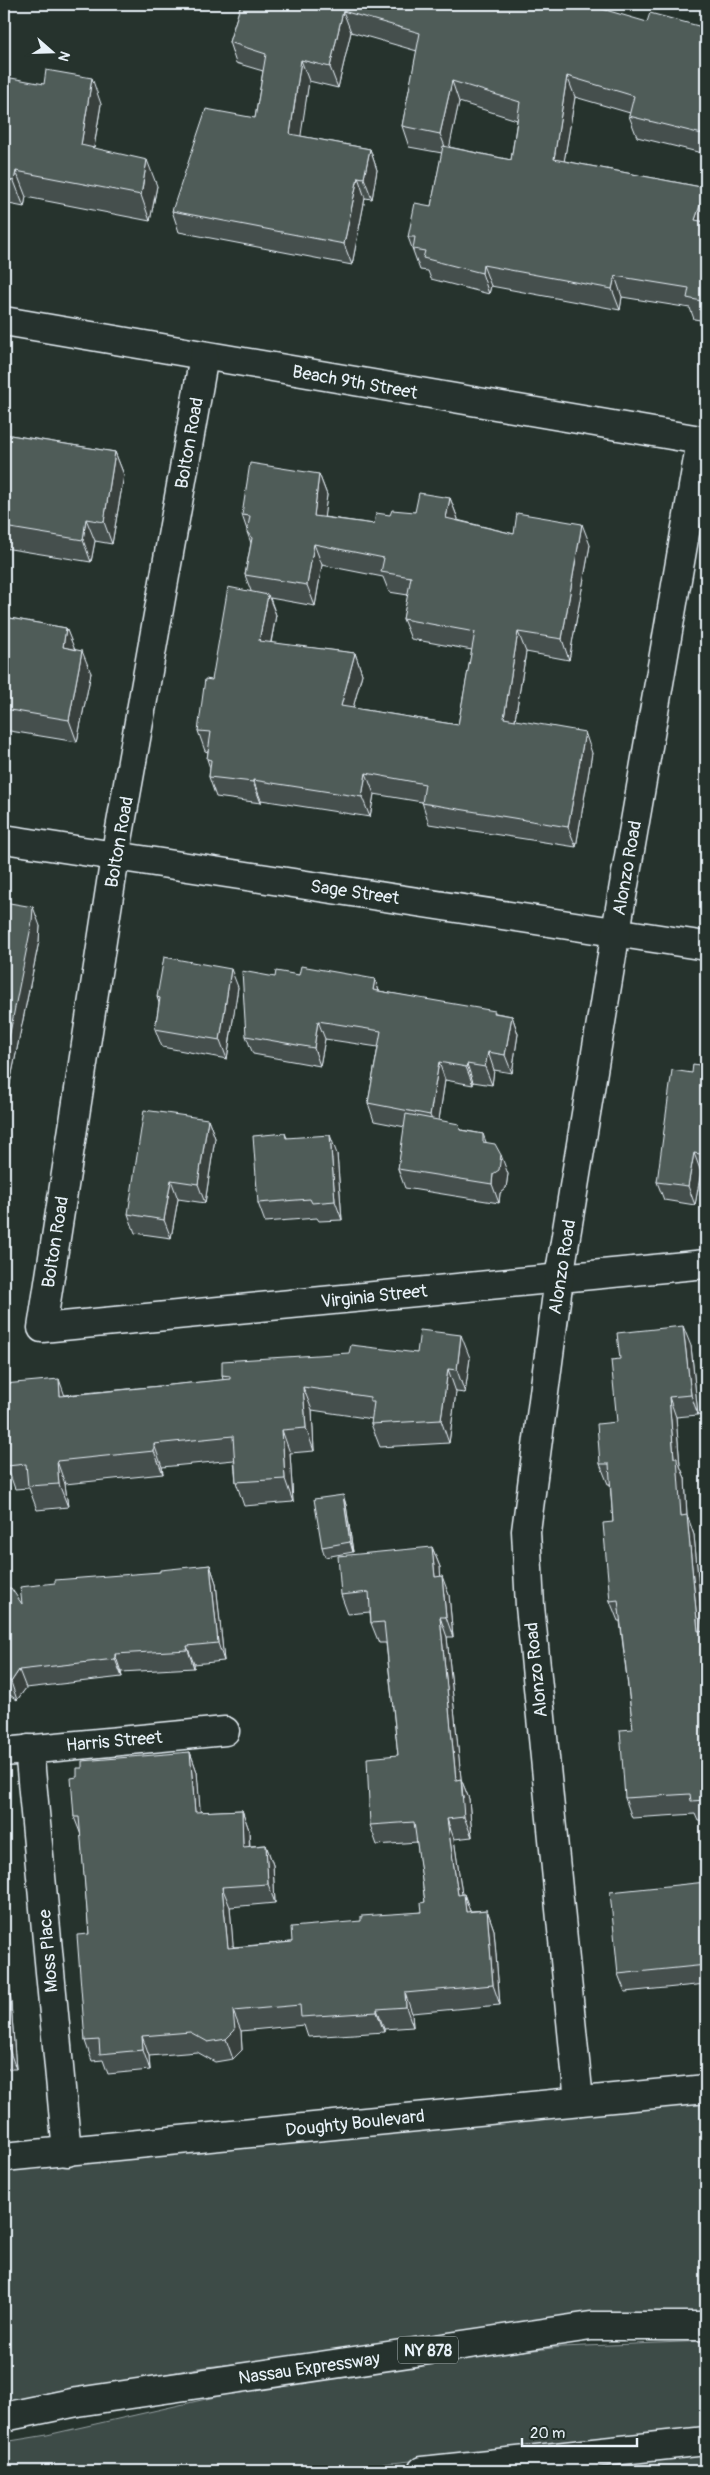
<svg xmlns="http://www.w3.org/2000/svg" width="710" height="2475" viewBox="0 0 710 2475" font-family="Pangolin,sans-serif">
  <style>
    .green { fill: #3e4b47; stroke: #939ea0 }
    .lines { fill: none; stroke-linecap: round; stroke-linejoin: round }
    .minor-casing { stroke: #e8f1f8; stroke-width: 31 }
    .secondary-casing { stroke: #e8f1f8; stroke-width: 31 }
    .trunk-casing { stroke: #e8f1f8; stroke-width: 31 }
    .minor { stroke: #26332d; stroke-width: 28 }
    .secondary { stroke: #26332d; stroke-width: 28 }
    .trunk { stroke: #26332d; stroke-width: 28 }
    .wall { fill: #454f4d; stroke: #e8f1f8; fill-rule: evenodd }
    .shaded-wall { fill: #38403e; stroke: #e8f1f8 }
    .building { fill: #505c59; stroke: #e8f1f8 }
    .labels { text-anchor: middle; stroke-width: 5; stroke-linejoin: round; paint-order: stroke }
    .shield { fill: #26332d; stroke: #aeb8bb; stroke-width: 1 }
    .shield-label { font-size: 16px; font-weight: bold; fill: #e8f1f8 }
    .street-label { font-size: 18px; fill: #e8f1f8; stroke: #26332d }
  </style>
  <rect width="100%" height="100%" fill="#26332d"/>
  <filter id="ink" filterUnits="userSpaceOnUse"><feTurbulence type="fractalNoise" baseFrequency=".02" numOctaves="2"/><feDisplacementMap in="SourceGraphic" scale="10" xChannelSelector="R" yChannelSelector="G"/><feConvolveMatrix kernelMatrix="1 2 1 2 8 2 1 2 1" color-interpolation-filters="sRGB"/></filter>
  <g filter="url(#ink)">
    <g class="green">
      <polygon points="706,2096 706,2320 598,2321 198,2368 4,2404 4,2164"/>
      <polygon points="706,2341 706,2434 631,2438 315,2471 4,2471 4,2442 47,2435 321,2373 562,2347"/>
      <polygon points="706,2449 706,2471 497,2471"/>
    </g>
    <g class="lines">
      <defs>
        <g id="minor">
          <polyline points="4,321 706,441"/>
          <polyline points="204,356 115,857 42,1328 706,1264"/>
          <polyline points="4,839 706,946"/>
          <polyline points="29,1749 67,2152"/>
          <polyline points="4,1752 225,1731"/>
          <polyline points="579,2101 530,1606 526,1531 559,1278 616,931 701,441"/>
        </g>
        <polyline id="secondary" points="4,2157 706,2089"/>
        <g id="trunk">
          <polyline points="4,2417 77,2402 591,2326 706,2326"/>
          <polyline points="422,2471 706,2441"/>
        </g>
      </defs>
      <use href="#minor" class="minor-casing"/>
      <use href="#secondary" class="secondary-casing"/>
      <use href="#trunk" class="trunk-casing"/>
      <use href="#minor" class="minor"/>
      <use href="#secondary" class="secondary"/>
      <use href="#trunk" class="trunk"/>
    </g>
    <g class="wall">
      <path d="M241,4L647,22L706,28V154L637,137L629,116L630,113L575,97L564,161L706,188V321L694,319L690,308L622,297L620,310L491,286L489,294L431,279L428,271L420,270L408,237L431,206L442,153L409,147L402,126L417,51L351,32L338,88L309,81L300,136L370,149L377,170L372,199L365,198L352,265L179,232L172,211L255,118L263,71L236,63L229,42ZM459,102L517,120L511,160L449,147Z"/>
      <polygon points="4,85 101,104 94,148 157,186 150,221 26,197 24,207 4,203"/>
      <polygon points="4,434 115,452 124,475 112,544 95,541 91,562 4,548"/>
      <path d="M319,474L327,495L324,517L374,524L390,515L415,512L450,498L458,519L457,520L514,534L590,545L569,660L526,652L515,720L592,753L576,847L429,824L422,802L374,794L370,817L261,800V803L216,797L209,777L210,768L207,759L208,752L205,751L198,731L212,680L251,591L245,575L251,543L247,532V530L242,515ZM322,565L383,577L389,592L408,595L403,619L411,639L472,650L458,725L353,708L362,674L355,653L271,643L276,615L270,598L315,606Z"/>
      <polygon points="4,617 66,628 74,649 91,673 77,742 4,730"/>
      <polygon points="4,902 40,926 39,941 7,1098 4,1097"/>
      <polygon points="299,975 375,979 379,991 512,1016 518,1034 512,1073 494,1070 492,1085 473,1082 473,1085 445,1080 439,1120 462,1130 483,1134 486,1142 508,1174 506,1188 500,1193 499,1203 405,1188 398,1169 405,1127 374,1121 368,1103 378,1047 325,1039 320,1066 253,1054 246,1036 275,977"/>
      <polygon points="238,987 227,1059 162,1047 155,1029 159,1003 157,997"/>
      <polygon points="706,1066 706,1173 701,1172 695,1205 664,1200 657,1182 692,1073"/>
      <polygon points="208,1119 215,1138 205,1203 178,1199 171,1238 135,1233 128,1214"/>
      <polygon points="285,1133 287,1138 337,1154 342,1220 319,1221 317,1218 265,1222 258,1203"/>
      <polygon points="691,1346 698,1415 676,1417 680,1466 685,1478 687,1515 694,1535 703,1630 706,1630 706,1821 698,1821 695,1814 632,1818 625,1798 633,1729 620,1621 618,1621 610,1601 613,1522 610,1484 608,1484 600,1464 617,1422"/>
      <polygon points="417,1353 470,1358 465,1393 456,1392 449,1443 380,1447 371,1424 372,1419 312,1410 314,1451 290,1453 293,1502 244,1506 236,1482 234,1460 162,1467 163,1474 65,1484 68,1507 37,1510 29,1488 15,1489 7,1466 6,1455 4,1455 4,1384 64,1395 223,1380 222,1375"/>
      <polygon points="343,1495 346,1505 353,1552 325,1557 322,1547"/>
      <polygon points="432,1547 440,1567 440,1576 449,1595 453,1637 447,1637 461,1779 469,1799 472,1837 454,1839 462,1895 464,1894 470,1911 487,1910 494,1930 500,2005 412,2013 413,2027 384,2029 384,2032 308,2037 304,2025 241,2031 242,2050 233,2059 215,2062 197,2052 149,2056 150,2070 108,2074 103,2060 92,2061 85,2041 89,1934 81,1835 74,1817 77,1777 190,1752 197,1772 200,1812 242,1810 249,1830 250,1846 266,1845 273,1865 275,1903 230,1907 233,1947 292,1942 361,1921 422,1912 425,1902 417,1842 377,1845 370,1825 398,1755 386,1643 379,1643 371,1623 370,1612 348,1614 341,1595"/>
      <polygon points="210,1565 216,1583 224,1661 194,1664 194,1668 121,1672 122,1677 26,1688 17,1700 4,1691 4,1588 22,1604 160,1572"/>
      <polygon points="706,1882 706,1984 625,1992 618,1974"/>
      <polygon points="4,1953 8,1964 16,2069 4,2069"/>
    </g>
    <g class="shaded-wall">
      <polygon points="343,11 351,32 338,88 330,67"/>
      <polygon points="301,60 309,81 298,155 290,134"/>
      <polygon points="567,76 575,97 561,180 554,159"/>
      <polygon points="92,78 101,104 90,171 81,145"/>
      <polygon points="452,81 459,102 448,154 440,134"/>
      <polygon points="370,149 377,170 372,199 364,178"/>
      <polygon points="147,160 157,186 150,221 141,195"/>
      <polygon points="16,171 26,197 24,207 14,181"/>
      <polygon points="358,177 365,198 352,265 344,244"/>
      <polygon points="706,188 706,231 695,220"/>
      <polygon points="483,265 491,286 489,294 482,273"/>
      <polygon points="615,276 622,297 620,310 612,289"/>
      <polygon points="115,452 124,475 112,544 104,522"/>
      <polygon points="319,474 327,495 322,536 314,516"/>
      <polygon points="450,498 458,519 454,538 446,518"/>
      <polygon points="86,519 95,541 91,562 83,540"/>
      <polygon points="582,524 590,545 569,660 562,639"/>
      <polygon points="314,544 322,565 315,606 307,585"/>
      <polygon points="268,595 276,615 267,662 259,641"/>
      <polygon points="66,628 75,650 63,647"/>
      <polygon points="518,632 526,652 512,738 504,718"/>
      <polygon points="82,651 91,673 77,742 69,720"/>
      <polygon points="355,653 362,674 348,727 341,706"/>
      <polygon points="585,732 592,753 576,847 568,827"/>
      <polygon points="366,773 374,794 370,817 362,797"/>
      <polygon points="253,780 261,800 261,803 253,782"/>
      <polygon points="33,907 40,926 39,941 7,1098 4,1087 4,1063"/>
      <polygon points="231,969 238,987 227,1059 220,1040"/>
      <polygon points="375,979 381,997 373,990"/>
      <polygon points="512,1016 518,1034 512,1073 505,1055"/>
      <polygon points="318,1021 325,1039 320,1066 314,1048"/>
      <polygon points="488,1052 494,1070 492,1085 485,1067"/>
      <polygon points="439,1062 445,1080 437,1133 430,1115"/>
      <polygon points="467,1064 473,1082 473,1085 466,1067"/>
      <polygon points="208,1119 215,1138 205,1203 198,1184"/>
      <polygon points="330,1135 337,1154 342,1220 335,1201"/>
      <polygon points="694,1153 701,1172 695,1205 688,1186"/>
      <polygon points="501,1155 508,1174 506,1188 500,1193 499,1203 492,1184 493,1174"/>
      <polygon points="171,1180 178,1199 171,1238 164,1220"/>
      <polygon points="683,1326 691,1346 698,1415 691,1395"/>
      <polygon points="461,1335 470,1358 465,1393 457,1370"/>
      <polygon points="448,1369 456,1392 449,1443 441,1420"/>
      <polygon points="59,1379 67,1402 60,1396"/>
      <polygon points="303,1387 312,1410 314,1451 306,1428"/>
      <polygon points="669,1397 676,1417 680,1466 685,1478 688,1536 681,1516 674,1458"/>
      <polygon points="282,1430 290,1453 293,1502 285,1479"/>
      <polygon points="154,1444 162,1467 163,1474 154,1451"/>
      <polygon points="57,1461 65,1484 68,1507 59,1484"/>
      <polygon points="343,1495 346,1505 353,1552 350,1542"/>
      <polygon points="687,1515 694,1535 705,1651 698,1631"/>
      <polygon points="432,1547 440,1567 442,1596 435,1577"/>
      <polygon points="210,1565 216,1583 224,1661 218,1643"/>
      <polygon points="442,1576 449,1595 453,1637 446,1617"/>
      <polygon points="440,1617 447,1637 463,1798 461,1779 469,1799 472,1837 464,1817 456,1780"/>
      <polygon points="187,1646 194,1664 194,1668 188,1650"/>
      <polygon points="115,1654 121,1672 122,1677 115,1659"/>
      <polygon points="19,1670 26,1688 17,1700 11,1682"/>
      <polygon points="190,1752 197,1772 202,1832 195,1812"/>
      <polygon points="242,1810 249,1830 250,1867 243,1847"/>
      <polygon points="447,1819 454,1839 465,1915 458,1895"/>
      <polygon points="266,1845 273,1865 275,1903 268,1884"/>
      <polygon points="222,1887 230,1907 235,1968 228,1948"/>
      <polygon points="464,1894 471,1914 466,1912"/>
      <polygon points="487,1910 494,1930 500,2005 493,1985"/>
      <polygon points="4,1953 8,1964 16,2069 9,2049 4,1986"/>
      <polygon points="405,1993 412,2013 413,2027 406,2007"/>
      <polygon points="377,2009 384,2029 384,2032 377,2012"/>
      <polygon points="233,2011 241,2031 242,2050 233,2059 226,2039"/>
      <polygon points="142,2036 149,2056 150,2070 143,2050"/>
    </g>
    <g class="building">
      <polygon points="241,4 585,4 647,22 650,13 706,28 706,135 629,116 634,96 567,76 554,159 706,188 695,220 706,222 706,302 687,298 689,288 615,276 612,289 483,265 482,273 423,258 425,251 413,249 415,237 408,237 415,203 431,206 443,146 511,160 520,102 452,81 440,134 402,126 420,33 343,11 330,67 301,60 290,134 370,149 364,178 358,177 344,244 172,211 206,109 255,118 266,54 229,42"/>
      <polygon points="46,70 92,78 81,145 147,160 141,195 16,171 14,181 4,179 4,85 10,86 11,78 44,84"/>
      <polygon points="4,434 115,452 104,522 86,519 83,540 4,527"/>
      <polygon points="250,463 319,474 314,516 374,524 376,513 390,515 392,510 415,512 419,493 450,498 446,518 514,534 517,513 582,524 562,639 518,632 504,718 585,732 568,827 422,803 425,784 366,773 362,797 253,780 253,782 209,777 211,760 207,759 211,732 198,731 205,679 212,680 228,587 268,595 259,641 355,653 341,706 458,725 475,632 403,619 411,577 381,572 384,558 314,544 307,585 245,575 252,538 247,532 250,516 242,515"/>
      <polygon points="4,617 66,628 63,647 82,651 69,720 4,709"/>
      <polygon points="4,902 33,907 32,922 4,1063"/>
      <polygon points="164,957 231,969 220,1040 155,1029 160,998 157,997"/>
      <polygon points="301,966 375,979 373,990 495,1011 494,1013 512,1016 505,1055 488,1052 485,1067 467,1064 466,1067 439,1062 430,1115 368,1103 381,1031 318,1021 314,1048 246,1036 242,971 275,977 276,971 299,975"/>
      <polygon points="693,1064 706,1066 706,1155 694,1153 688,1186 657,1182 672,1070 692,1073"/>
      <polygon points="144,1110 208,1119 198,1184 171,1180 164,1220 128,1214"/>
      <polygon points="406,1114 459,1124 460,1130 483,1134 483,1142 495,1144 501,1155 499,1170 493,1174 492,1184 398,1169"/>
      <polygon points="285,1133 286,1138 330,1135 335,1201 312,1203 310,1199 258,1203 253,1136"/>
      <polygon points="683,1326 691,1395 669,1397 674,1458 677,1458 681,1516 687,1515 698,1631 706,1630 706,1800 691,1801 690,1794 625,1798 620,1730 633,1729 618,1600 610,1601 603,1523 613,1522 609,1464 600,1464 597,1424 617,1422 611,1360 620,1359 617,1333"/>
      <polygon points="420,1330 461,1335 457,1370 448,1369 441,1420 371,1424 374,1402 370,1402 370,1397 303,1387 306,1428 282,1430 285,1479 236,1482 233,1436 154,1444 154,1451 57,1461 59,1484 28,1486 26,1464 7,1466 4,1432 4,1384 59,1379 60,1396 230,1379 230,1376 222,1375 222,1361 349,1353 351,1345 417,1353"/>
      <polygon points="343,1495 350,1542 322,1547 314,1499"/>
      <polygon points="432,1547 435,1577 442,1576 446,1617 440,1617 456,1780 461,1779 464,1817 447,1819 458,1895 464,1894 466,1912 487,1910 493,1985 405,1993 406,2007 377,2009 377,2012 301,2017 300,2005 233,2011 235,2030 226,2039 208,2042 190,2032 142,2036 143,2050 100,2054 99,2040 85,2041 77,1935 89,1934 79,1817 74,1817 71,1778 77,1777 77,1768 82,1768 82,1761 190,1752 195,1812 242,1810 243,1847 266,1845 268,1884 222,1887 228,1948 292,1942 291,1927 361,1921 361,1916 422,1912 421,1903 425,1902 414,1822 370,1825 367,1758 398,1755 384,1622 371,1623 369,1592 341,1595 338,1556"/>
      <polygon points="210,1565 218,1643 187,1646 188,1650 115,1654 115,1659 19,1670 11,1682 4,1677 4,1588 11,1588 22,1604 20,1587 55,1583 55,1580 160,1572 160,1570"/>
      <polygon points="706,1882 706,1965 618,1974 610,1892"/>
      <polygon points="4,1986 9,2049 4,2049"/>
    </g>
  </g>
  <g class="labels">
    <rect class="shield" x="398" y="2336.5" width="60" height="27" rx="4"/>
    <g class="shield-label">
      <text x="428" y="2356">NY 878</text>
    </g>
    <g class="street-label">
      <text transform="translate(355 382) rotate(10)" y="6">Beach 9th Street</text>
      <text transform="translate(189 443) rotate(-80)" y="6">Bolton Road</text>
      <text transform="translate(119 842) rotate(-80)" y="6">Bolton Road</text>
      <text transform="translate(627 868) rotate(-80)" y="6">Alonzo Road</text>
      <text transform="translate(355 892) rotate(8)" y="6">Sage Street</text>
      <text transform="translate(55 1242) rotate(-81)" y="6">Bolton Road</text>
      <text transform="translate(562 1267) rotate(-81)" y="6">Alonzo Road</text>
      <text transform="translate(374 1296) rotate(-6)" y="6">Virginia Street</text>
      <text transform="translate(536 1670) rotate(-96)" y="6">Alonzo Road</text>
      <text transform="translate(114 1741) rotate(-5)" y="6">Harris Street</text>
      <text transform="translate(48 1951) rotate(-95)" y="6">Moss Place</text>
      <text transform="translate(355 2123) rotate(-6)" y="6">Doughty Boulevard</text>
      <text transform="translate(309 2368) rotate(-8)" y="6">Nassau Expressway</text>
    </g>
  </g>
  <rect width="710" height="2475" fill="none" stroke="#26332d" stroke-width="20"/>
  <rect x="10" y="10" width="690" height="2455" fill="none" stroke="#e8f1f8" stroke-width="2" filter="url(#ink)"/>
  <g transform="translate(52 52) rotate(110)" stroke="#26332d" stroke-width="4" paint-order="stroke">
  <path d="M0-4L9 19L0 12L-9 19Z" fill="#e8f1f8"/>
  <text y="-8" font-size="14" font-weight="bold" text-anchor="middle" fill="#e8f1f8">N</text>
  </g>
  <path d="M522 2438v8h115v-8" fill="none" stroke="#e8f1f8" stroke-width="2.5"/>
  <text x="530" y="2438" font-size="15" fill="#e8f1f8" stroke="#26332d" stroke-width="4" paint-order="stroke">20 m</text>
</svg>
